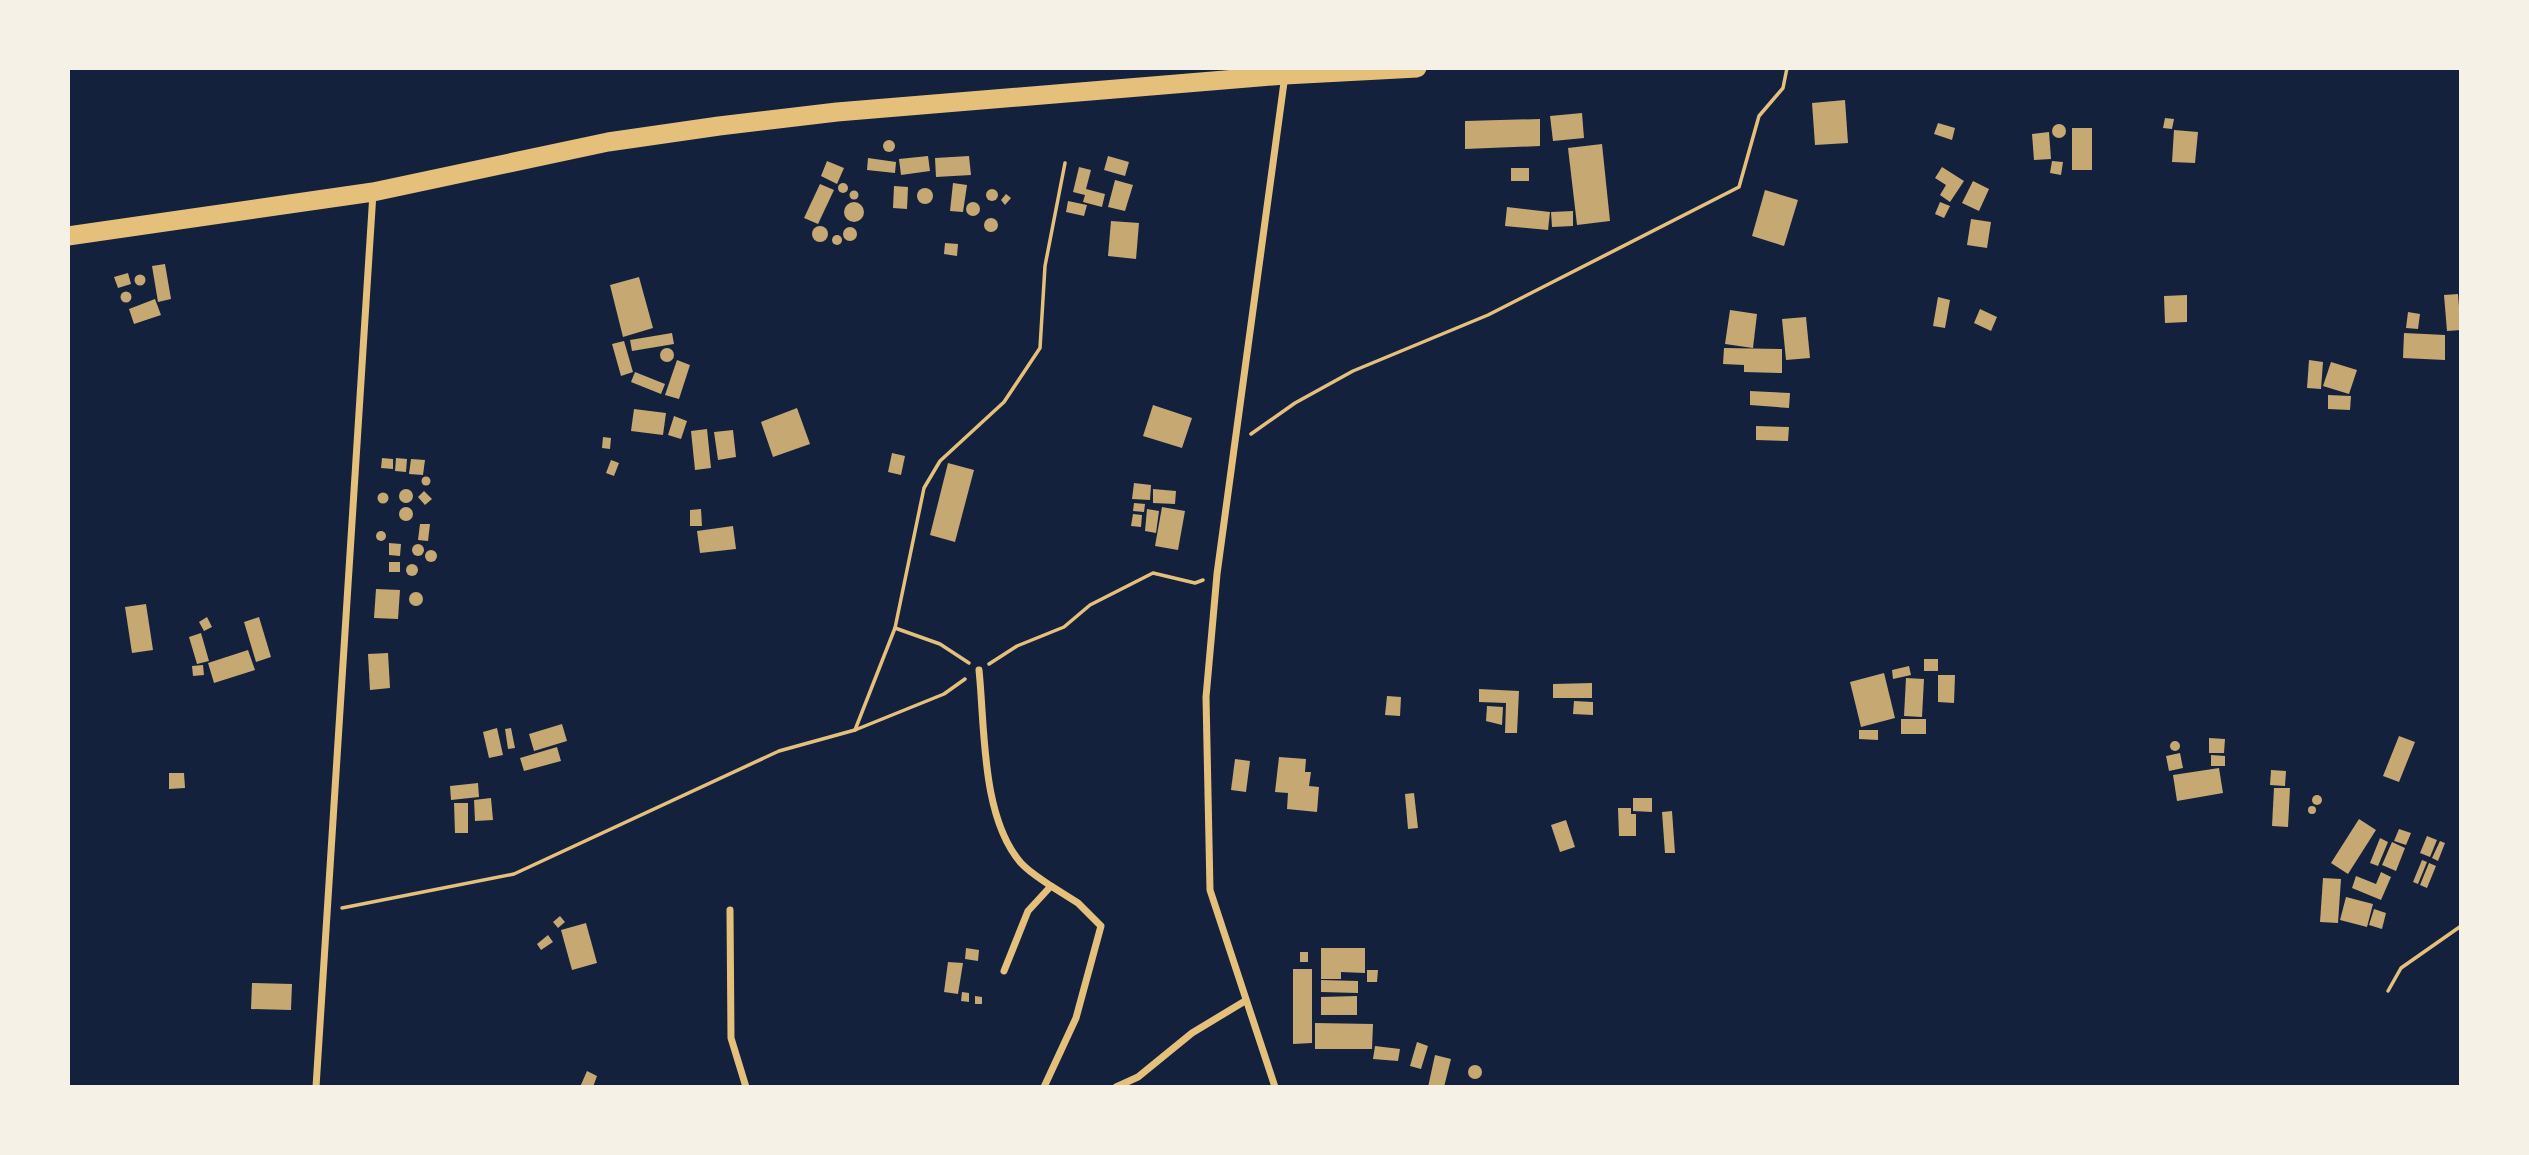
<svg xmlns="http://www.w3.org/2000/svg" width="2529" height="1155" viewBox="0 0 2529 1155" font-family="'DejaVu Sans',sans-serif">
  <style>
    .building { fill: #c6a872 }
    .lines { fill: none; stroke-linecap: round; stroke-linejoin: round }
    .path { stroke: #e5c07b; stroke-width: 3.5 }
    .minor { stroke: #e5c07b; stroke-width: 7 }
    .trunk { stroke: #e5c07b; stroke-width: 19 }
  </style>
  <rect width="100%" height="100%" fill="#14213d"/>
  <g class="building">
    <polygon points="1845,100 1848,143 1815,145 1812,103"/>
    <polygon points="1582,113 1584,138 1553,141 1550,116"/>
    <polygon points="2165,118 2174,119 2172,129 2163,128"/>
    <polygon points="1540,119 1540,146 1465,149 1465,121"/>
    <polygon points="1938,123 1955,128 1952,140 1934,134"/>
    <circle cx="2059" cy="131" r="7"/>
    <rect x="2072" y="128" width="20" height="42"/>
    <polygon points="2174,130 2198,132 2195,163 2172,162"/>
    <polygon points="2049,132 2051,159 2034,160 2032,134"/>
    <circle cx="889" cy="146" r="6"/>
    <polygon points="1602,144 1610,221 1577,225 1568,148"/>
    <polygon points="928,156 930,171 901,175 899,159"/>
    <polygon points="969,156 971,175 936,177 935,158"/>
    <polygon points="1108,156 1129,162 1125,176 1104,170"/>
    <polygon points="868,158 896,162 895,173 867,170"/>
    <polygon points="827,161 844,168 837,184 821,176"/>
    <polygon points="2052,161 2063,162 2061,175 2050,173"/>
    <polygon points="1079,167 1091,170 1086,189 1105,194 1102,207 1083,202 1085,195 1073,192"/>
    <polygon points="1942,167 1964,181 1950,202 1940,195 1946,185 1935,178"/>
    <rect x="1511" y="168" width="18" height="13"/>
    <polygon points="1115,180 1133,185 1125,211 1108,207"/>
    <polygon points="1973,181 1989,189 1979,211 1962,203"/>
    <polygon points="953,183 967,185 963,212 950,211"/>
    <circle cx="843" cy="188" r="5"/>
    <polygon points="820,184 834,190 818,224 804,218"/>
    <polygon points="894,186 908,187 907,209 893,208"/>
    <circle cx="925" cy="196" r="8"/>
    <circle cx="992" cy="195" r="6"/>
    <polygon points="1765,190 1798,200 1784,246 1752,236"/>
    <circle cx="854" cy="195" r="4.5"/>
    <polygon points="1006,194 1011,198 1005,205 1001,200"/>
    <polygon points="1068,201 1087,205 1084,216 1066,212"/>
    <polygon points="1940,202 1950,206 1944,218 1935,214"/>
    <circle cx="854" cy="212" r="10"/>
    <circle cx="973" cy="209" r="7"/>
    <polygon points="1507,207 1550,212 1548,230 1505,226"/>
    <polygon points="1573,211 1573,226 1552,227 1551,212"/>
    <circle cx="991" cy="225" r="7"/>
    <polygon points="1971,219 1991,222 1987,248 1967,245"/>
    <polygon points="1111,221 1139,223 1136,259 1108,256"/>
    <circle cx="820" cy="234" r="8"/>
    <circle cx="850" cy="234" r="7"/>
    <circle cx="837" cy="240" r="5"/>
    <polygon points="945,243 958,244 957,256 944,254"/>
    <polygon points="165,264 171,299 158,302 152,266"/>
    <polygon points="128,273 131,284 118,288 114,277"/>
    <circle cx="140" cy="280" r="5.5"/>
    <polygon points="639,277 653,328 623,337 610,285"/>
    <circle cx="126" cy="297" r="5.5"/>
    <polygon points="2458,294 2461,330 2447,331 2444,295"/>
    <polygon points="2187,295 2187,322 2165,323 2164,296"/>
    <polygon points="1938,297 1950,300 1945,328 1933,326"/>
    <polygon points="155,299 161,315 134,324 129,309"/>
    <polygon points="1980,309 1997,317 1991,331 1974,323"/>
    <polygon points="1730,310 1757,314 1753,348 1725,344"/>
    <polygon points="2408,312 2420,314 2418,329 2406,328"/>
    <polygon points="1806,317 1810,358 1786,360 1782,319"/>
    <polygon points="672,333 674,344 632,351 630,340"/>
    <polygon points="2404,333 2445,335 2445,360 2403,358"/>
    <polygon points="624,341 633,372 621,376 612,344"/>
    <polygon points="1724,348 1782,349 1782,373 1744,372 1744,365 1723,364"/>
    <circle cx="667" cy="355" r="7"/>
    <polygon points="677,360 690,365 679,399 665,395"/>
    <polygon points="2309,360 2323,362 2321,389 2307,388"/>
    <polygon points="2331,362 2357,370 2349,394 2323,386"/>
    <polygon points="635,372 665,384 661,394 631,382"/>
    <polygon points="1750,391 1790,393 1789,408 1750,405"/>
    <polygon points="2328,395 2351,396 2350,410 2328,409"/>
    <polygon points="1153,405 1192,418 1182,448 1143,436"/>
    <polygon points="797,408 810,444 773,457 761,422"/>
    <polygon points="634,409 666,413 663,435 631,431"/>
    <polygon points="674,416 687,421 681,439 668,435"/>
    <polygon points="1756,426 1789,427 1788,441 1756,440"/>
    <polygon points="707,429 711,468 695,470 691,431"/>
    <polygon points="733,430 736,457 718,460 714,432"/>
    <polygon points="603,437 611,438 610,449 602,448"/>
    <polygon points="892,453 905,456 901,475 888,472"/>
    <polygon points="382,458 393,459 393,469 381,468"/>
    <polygon points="396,458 407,459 406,472 395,471"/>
    <polygon points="411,459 425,460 423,475 409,474"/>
    <polygon points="611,460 619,463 614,476 606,473"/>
    <polygon points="948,463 974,470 955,542 930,535"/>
    <circle cx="426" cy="481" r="4.5"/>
    <polygon points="1134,483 1151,485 1150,500 1132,499"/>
    <polygon points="1153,489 1176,491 1175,504 1153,503"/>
    <circle cx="406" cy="496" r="7"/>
    <polygon points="424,491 432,499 425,505 418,497"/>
    <circle cx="383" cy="498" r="5.5"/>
    <polygon points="1134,503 1145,504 1144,512 1133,511"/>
    <circle cx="406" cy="514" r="7"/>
    <polygon points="1162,507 1185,511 1178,550 1155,546"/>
    <polygon points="701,509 702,526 690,526 690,510"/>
    <polygon points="1147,509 1159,511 1156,533 1145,531"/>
    <polygon points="1133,514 1142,515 1141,527 1131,526"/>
    <polygon points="420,524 430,524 428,541 418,540"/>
    <polygon points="733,526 736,549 700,553 697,531"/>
    <circle cx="381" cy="536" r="5"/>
    <polygon points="389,543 401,544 400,556 389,555"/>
    <circle cx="418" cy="550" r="6"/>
    <circle cx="431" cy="556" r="6"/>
    <rect x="389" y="562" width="11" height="10"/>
    <circle cx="412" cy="570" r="6"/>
    <polygon points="376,589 400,590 398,619 374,618"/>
    <circle cx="416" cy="599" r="7"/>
    <polygon points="146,604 153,650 132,653 125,607"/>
    <polygon points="207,617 212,627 204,631 199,622"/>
    <polygon points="259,617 271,657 256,662 244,622"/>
    <polygon points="201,633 209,661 197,664 189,637"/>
    <polygon points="248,650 255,670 214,683 208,663"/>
    <polygon points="388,653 390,688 370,690 368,654"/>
    <rect x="1924" y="659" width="14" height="12"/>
    <polygon points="203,665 204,675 193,676 192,666"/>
    <polygon points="1909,666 1911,675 1893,679 1892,670"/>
    <polygon points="1884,673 1895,718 1861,727 1850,682"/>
    <polygon points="1938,675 1955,675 1954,703 1938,702"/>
    <polygon points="1906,678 1924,679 1922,717 1904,716"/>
    <polygon points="1592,683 1592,698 1553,698 1553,684"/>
    <polygon points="1479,689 1519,691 1517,733 1505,733 1506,703 1479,702"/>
    <polygon points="1387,696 1401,697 1400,716 1385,715"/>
    <polygon points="1574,701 1593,702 1593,715 1573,714"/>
    <polygon points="1487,706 1503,707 1502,725 1486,721"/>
    <rect x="1901" y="719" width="25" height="15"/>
    <polygon points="562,724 567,741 534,751 529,734"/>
    <polygon points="497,728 503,755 489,758 483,732"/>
    <polygon points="511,728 515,748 508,749 505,729"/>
    <polygon points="1859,730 1878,730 1878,740 1859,739"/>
    <polygon points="2399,736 2415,742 2399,782 2383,776"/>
    <polygon points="2209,738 2225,739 2224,753 2209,753"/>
    <circle cx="2175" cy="746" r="5"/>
    <polygon points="557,747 561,761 524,771 520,758"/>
    <polygon points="2180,753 2183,768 2169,771 2166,756"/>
    <polygon points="2211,755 2225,756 2225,766 2211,766"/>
    <polygon points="1279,757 1306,759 1305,772 1311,772 1309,786 1319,787 1317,812 1287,809 1288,793 1275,792"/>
    <polygon points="1235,759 1250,761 1246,792 1231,790"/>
    <polygon points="2219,768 2223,793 2177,801 2173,775"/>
    <polygon points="2271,770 2286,771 2285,786 2270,785"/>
    <polygon points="169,773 184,773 185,788 169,789"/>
    <polygon points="478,783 479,797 451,800 450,786"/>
    <polygon points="2274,788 2290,788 2288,827 2272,826"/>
    <polygon points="1414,793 1418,828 1408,829 1405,794"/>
    <circle cx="2317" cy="800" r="5"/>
    <polygon points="491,798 493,820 475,821 474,800"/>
    <polygon points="1633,798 1652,798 1652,812 1633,811"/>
    <polygon points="454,803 468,803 468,833 455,833"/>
    <circle cx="2312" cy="810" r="4"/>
    <polygon points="1618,808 1631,808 1631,814 1636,814 1636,836 1619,836"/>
    <polygon points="1672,811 1675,853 1665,853 1662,812"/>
    <polygon points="2359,819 2376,830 2348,874 2331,863"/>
    <polygon points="1566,820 1575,847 1560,852 1551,825"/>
    <polygon points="2399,829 2411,833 2406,845 2394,841"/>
    <polygon points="2427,836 2437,840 2430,857 2420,853"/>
    <polygon points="2380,838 2388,842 2378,866 2370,863"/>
    <polygon points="2440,841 2445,843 2438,861 2432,858"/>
    <polygon points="2392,842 2405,848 2396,871 2382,865"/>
    <polygon points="2422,860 2427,862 2418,884 2413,882"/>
    <polygon points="2429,863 2436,866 2427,888 2420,885"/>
    <polygon points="2381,872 2391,877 2381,900 2352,888 2356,876 2376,884"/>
    <polygon points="2323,878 2341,879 2338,923 2320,922"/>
    <polygon points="2346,897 2373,904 2367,927 2340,920"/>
    <polygon points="2374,909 2386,913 2382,929 2369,925"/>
    <polygon points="560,916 565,922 558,928 553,922"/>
    <polygon points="586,923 597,963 572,970 561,930"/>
    <polygon points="548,935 553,942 541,950 537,944"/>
    <polygon points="966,948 979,950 978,961 965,959"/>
    <polygon points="1321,948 1365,948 1365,973 1341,972 1341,979 1321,979"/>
    <rect x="1300" y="952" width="8" height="10"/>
    <polygon points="948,962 963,963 958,994 944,992"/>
    <polygon points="1293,969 1312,969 1312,1043 1293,1044"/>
    <polygon points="1367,970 1378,970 1377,982 1367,982"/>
    <polygon points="1321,980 1358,981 1358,993 1321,992"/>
    <polygon points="252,983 292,984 291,1010 251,1009"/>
    <polygon points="962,992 969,993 969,1002 961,1001"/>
    <polygon points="975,996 982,997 982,1004 975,1004"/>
    <polygon points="1357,996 1357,1015 1321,1015 1321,997"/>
    <polygon points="1315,1023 1373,1024 1372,1049 1315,1049"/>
    <polygon points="1417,1042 1428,1046 1421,1069 1410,1066"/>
    <polygon points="1375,1046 1400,1049 1398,1061 1373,1059"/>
    <polygon points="1435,1055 1451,1059 1444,1087 1428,1087"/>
    <circle cx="1475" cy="1072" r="7"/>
    <polygon points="587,1071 597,1076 593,1087 580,1087"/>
  </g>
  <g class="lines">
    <g class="path">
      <polyline points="1251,434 1295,403 1353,371 1488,315 1739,187 1759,116 1783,88 1787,68"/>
      <polyline points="895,628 940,644 969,663"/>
      <polyline points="989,664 1017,646 1064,627 1090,605 1153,573 1195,583 1203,580"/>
      <polyline points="855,730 895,628 924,488 940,461 1004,402 1040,348 1045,266 1065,163"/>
      <polyline points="342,908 514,874 779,751 855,730 944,694 965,679"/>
      <polyline points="2388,991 2401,968 2461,926"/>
    </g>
    <g class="minor">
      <path d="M979,670C985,727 981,817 1021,863C1029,872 1041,879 1051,886"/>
      <polyline points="730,910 731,1038 746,1087"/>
      <polyline points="1004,971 1028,911 1051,886 1078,903 1101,926 1076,1018 1044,1087"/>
      <polyline points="316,1087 373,193"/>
      <polyline points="1116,1087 1138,1077 1192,1033 1245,1001"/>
      <polyline points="1275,1087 1210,890 1206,697 1217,574 1285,75"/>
    </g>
    <polyline class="trunk" points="68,236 373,192 608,142 719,126 837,112 1285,75 1417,68"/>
  </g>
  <rect width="2529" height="1155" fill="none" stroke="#f6f1e7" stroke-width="140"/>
</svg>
